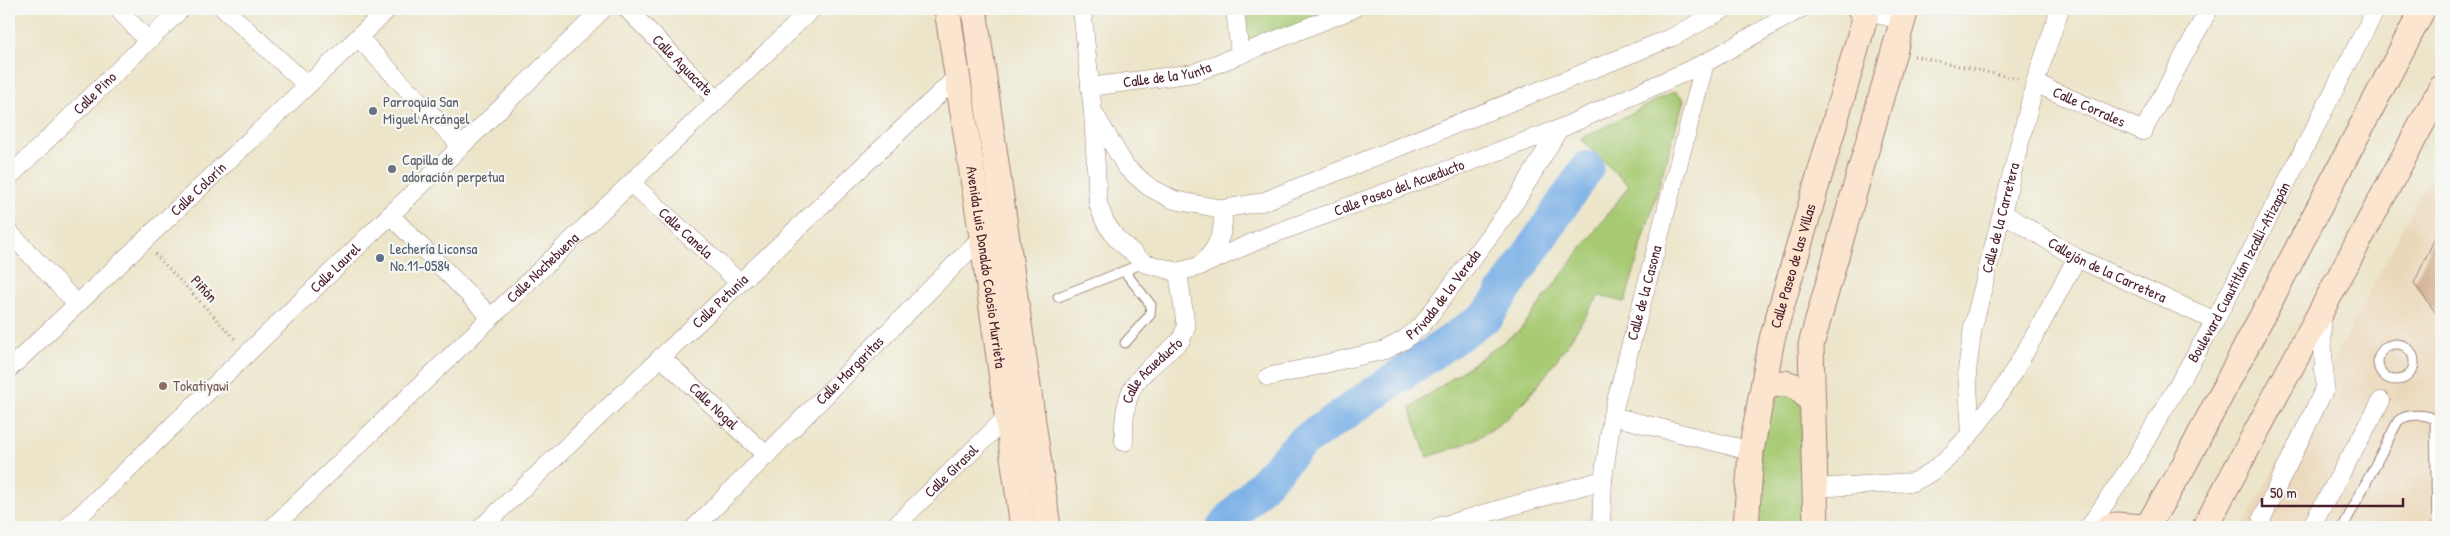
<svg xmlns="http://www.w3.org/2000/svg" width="2450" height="536" viewBox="0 0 2450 536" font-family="'Patrick Hand',sans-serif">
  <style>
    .built { fill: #ebd8ba }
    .green { fill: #a7ca73; stroke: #78744f }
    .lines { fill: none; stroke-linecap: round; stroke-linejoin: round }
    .river { stroke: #77aee6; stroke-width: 34 }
    .building { fill: #cfa786 }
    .lane-casing { stroke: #9b827a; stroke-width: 11 }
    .street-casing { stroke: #9b827a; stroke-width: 19 }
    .secondary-casing { stroke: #9b827a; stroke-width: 27 }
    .path { stroke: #9b827a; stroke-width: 3; stroke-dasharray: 1 4; stroke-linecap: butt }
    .lane { stroke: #fff; stroke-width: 9 }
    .street { stroke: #fff; stroke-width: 18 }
    .secondary { stroke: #fce5cf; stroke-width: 25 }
    .worship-dot { fill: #6b7280; stroke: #f6f6f2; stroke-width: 2 }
    .service-dot { fill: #5c6f8a; stroke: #f6f6f2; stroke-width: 2 }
    .education-dot { fill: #8d6e63; stroke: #f6f6f2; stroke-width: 2 }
    .labels { text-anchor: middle; stroke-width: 4.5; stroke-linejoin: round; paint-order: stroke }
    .street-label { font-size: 15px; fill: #4a1f2b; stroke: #f6f6f2 }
    .worship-label { font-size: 15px; fill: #5b616d; stroke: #f6f6f2; text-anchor: start }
    .service-label { font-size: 15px; fill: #4e5e75; stroke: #f6f6f2; text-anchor: start }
    .education-label { font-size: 15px; fill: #785e54; stroke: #f6f6f2; text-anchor: start }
  </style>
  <rect width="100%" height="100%" fill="#f6f6f2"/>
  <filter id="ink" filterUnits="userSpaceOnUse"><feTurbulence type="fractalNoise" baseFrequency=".02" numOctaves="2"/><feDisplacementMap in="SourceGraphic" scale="10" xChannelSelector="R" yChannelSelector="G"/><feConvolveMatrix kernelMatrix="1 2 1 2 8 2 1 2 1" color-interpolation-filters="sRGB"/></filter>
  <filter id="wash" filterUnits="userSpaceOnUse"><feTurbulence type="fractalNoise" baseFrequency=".0096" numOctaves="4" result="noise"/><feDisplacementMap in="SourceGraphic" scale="20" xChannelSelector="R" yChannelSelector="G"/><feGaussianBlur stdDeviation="1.12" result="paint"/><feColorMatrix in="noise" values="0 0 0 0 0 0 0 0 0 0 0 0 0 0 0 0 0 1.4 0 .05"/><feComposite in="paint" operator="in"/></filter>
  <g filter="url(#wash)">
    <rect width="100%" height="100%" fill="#ece5c9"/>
    <polygon class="built" points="2441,156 2441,527 2243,527 2332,363"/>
    <g class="green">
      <polygon points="1239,9 1341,9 1244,48"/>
      <path d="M1675,91L1684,99L1625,302L1599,296C1566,343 1537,400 1488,432C1470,443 1447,451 1427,457L1410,408L1520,330L1629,186L1581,139Z"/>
      <polygon points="1787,391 1807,407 1811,527 1751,527 1765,401"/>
    </g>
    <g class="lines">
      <polyline class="river" points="1223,527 1300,444 1488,315 1587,168"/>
    </g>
    <g id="blocks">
      <polygon class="building" points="2441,225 2441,320 2414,283"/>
    </g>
  </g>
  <g filter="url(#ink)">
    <use href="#blocks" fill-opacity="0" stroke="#9b827a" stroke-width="1"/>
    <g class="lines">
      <defs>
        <g id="lane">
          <polyline points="1124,271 1151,305 1150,315 1125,343"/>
          <polyline points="1058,297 1144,263"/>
          <circle cx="2396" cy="362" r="18"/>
          <path d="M2343,527L2398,421C2405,414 2428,413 2435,420L2437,527"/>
        </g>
        <g id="street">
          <polyline points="118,9 148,41"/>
          <polyline points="224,9 307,85"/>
          <path id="s1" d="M627,9L717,100"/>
          <path id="s2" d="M1082,9L1093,113L1098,204L1105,222L1116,238L1144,263L1178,272L1200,266L1265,237L1559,129L1705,63L1800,9"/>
          <polyline points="1235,9 1240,55"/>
          <polyline points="1867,11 1903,21"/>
          <polyline points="358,37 461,146"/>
          <path id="s3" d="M2035,83L2143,131L2209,9"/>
          <path id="s4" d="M1090,87L1194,73L1353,9"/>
          <polyline points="1095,115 1126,167 1149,187 1174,200 1222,209 1262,202 1673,37 1724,9"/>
          <path id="s5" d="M9,177L181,9"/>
          <path id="s6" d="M631,183L739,282"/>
          <path id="s7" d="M2003,213L2077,258L2215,321"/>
          <polyline points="390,215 491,317"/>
          <polyline points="9,232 76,303"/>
          <path d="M1202,264C1217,249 1226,231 1222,209"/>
          <path id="s8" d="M661,357L767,456"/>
          <path id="s9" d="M9,369L388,9"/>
          <path id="s10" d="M1268,377L1385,350L1404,340L1422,325L1517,199L1559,129"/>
          <polyline points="1612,416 1751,451"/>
          <path id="s11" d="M1971,433L1967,371L1973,327L2035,83L2060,9"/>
          <path id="s12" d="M1124,442C1122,382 1139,378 1181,340L1186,327L1178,272"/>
          <path d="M1815,488L1913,482C1977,456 2043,319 2077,258"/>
          <polyline points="2262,518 2325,388 2321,314"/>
          <path id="s13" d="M68,527L603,9"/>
          <path id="s14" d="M273,527L812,9"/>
          <path id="s15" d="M482,527L958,76"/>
          <path id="s16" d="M695,527L988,231"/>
          <path id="s17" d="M894,527L1008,416"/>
          <polyline points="1438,527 1603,480"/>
          <path id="s18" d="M1601,527L1603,480L1612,416L1705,63"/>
          <path id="s19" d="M2089,527L2132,464L2215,321L2376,9"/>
          <polyline points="2311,527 2381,401"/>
        </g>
        <g id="secondary">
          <path id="s20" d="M947,9L982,237L1023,527"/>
          <polyline points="974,9 1048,527"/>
          <path d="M1763,390C1784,376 1799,385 1813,404"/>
          <path id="s21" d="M1746,527L1751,451L1772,339L1867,11L1860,9"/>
          <polyline points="1816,527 1811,345 1906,9"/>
          <polyline points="2108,527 2116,525 2143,527"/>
          <polyline points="2147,527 2183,467 2423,9"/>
          <polyline points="2205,527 2441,88"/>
        </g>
      </defs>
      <use href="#lane" class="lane-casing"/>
      <use href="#street" class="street-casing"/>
      <use href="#secondary" class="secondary-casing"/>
      <g class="path">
        <polyline points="1914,56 2018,79"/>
        <polyline points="155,254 236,340"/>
      </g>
      <use href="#lane" class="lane"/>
      <use href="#street" class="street"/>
      <use href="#secondary" class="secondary"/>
    </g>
  </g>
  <g class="worship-dot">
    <circle cx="373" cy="111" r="5"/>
    <circle cx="392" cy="169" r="5"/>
  </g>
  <circle class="service-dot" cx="380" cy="258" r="5"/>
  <circle class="education-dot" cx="163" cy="386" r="5"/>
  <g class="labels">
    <g class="street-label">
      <text dy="5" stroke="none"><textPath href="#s1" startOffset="79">Calle Aguacate</textPath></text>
      <text dy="5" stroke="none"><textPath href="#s4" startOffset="78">Calle de la Yunta</textPath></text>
      <text dy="5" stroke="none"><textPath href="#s5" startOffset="120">Calle Pino</textPath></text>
      <text dy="5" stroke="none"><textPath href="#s3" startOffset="59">Calle Corrales</textPath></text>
      <text dy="5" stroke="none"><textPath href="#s9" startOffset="261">Calle Colorín</textPath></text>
      <text dy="5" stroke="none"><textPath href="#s2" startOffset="544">Calle Paseo del Acueducto</textPath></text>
      <text dy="5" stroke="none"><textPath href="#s11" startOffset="219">Calle de la Carretera</textPath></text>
      <text dy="5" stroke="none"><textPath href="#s6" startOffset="74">Calle Canela</textPath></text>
      <text dy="5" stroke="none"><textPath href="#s21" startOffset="266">Calle Paseo de las Villas</textPath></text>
      <text dy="5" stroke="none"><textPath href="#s13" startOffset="372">Calle Laurel</textPath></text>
      <text dy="5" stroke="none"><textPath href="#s14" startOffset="374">Calle Nochebuena</textPath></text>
      <text dy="5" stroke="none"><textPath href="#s20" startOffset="261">Avenida Luis Donaldo Colosio Murrieta</textPath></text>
      <text dy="5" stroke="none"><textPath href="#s7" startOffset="119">Callejón de la Carretera</textPath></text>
      <text dy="5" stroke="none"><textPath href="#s19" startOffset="296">Boulevard Cuautitlán Izcalli-Atizapán</textPath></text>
      <text transform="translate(204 289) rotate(47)" y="5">Piñón</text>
      <text dy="5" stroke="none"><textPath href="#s10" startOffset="202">Privada de la Vereda</textPath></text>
      <text dy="5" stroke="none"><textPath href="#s18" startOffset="239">Calle de la Casona</textPath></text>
      <text dy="5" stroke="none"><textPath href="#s15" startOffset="328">Calle Petunia</textPath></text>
      <text dy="5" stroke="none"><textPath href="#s16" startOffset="220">Calle Margaritas</textPath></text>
      <text dy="5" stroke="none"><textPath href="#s12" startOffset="81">Calle Acueducto</textPath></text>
      <text dy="5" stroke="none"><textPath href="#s8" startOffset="72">Calle Nogal</textPath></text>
      <text dy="5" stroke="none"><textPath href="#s17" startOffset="80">Calle Girasol</textPath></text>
    </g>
    <g class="worship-label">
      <text x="383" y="107">Parroquia San<tspan x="383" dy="17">Miguel Arcángel</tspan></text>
      <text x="402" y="165">Capilla de<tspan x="402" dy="17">adoración perpetua</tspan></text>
    </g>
    <g class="service-label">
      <text x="390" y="254">Lechería Liconsa<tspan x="390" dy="17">No.11-0584</tspan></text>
    </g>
    <g class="education-label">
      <text x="173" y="391">Tokatiyawi</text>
    </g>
  </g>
  <rect width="2450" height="536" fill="none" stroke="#f6f6f2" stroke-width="30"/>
  <path d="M2262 498v8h141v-8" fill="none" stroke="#4a1f2b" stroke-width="2.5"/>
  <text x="2270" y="498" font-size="15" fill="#4a1f2b" stroke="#f6f6f2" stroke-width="4" paint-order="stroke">50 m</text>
</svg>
